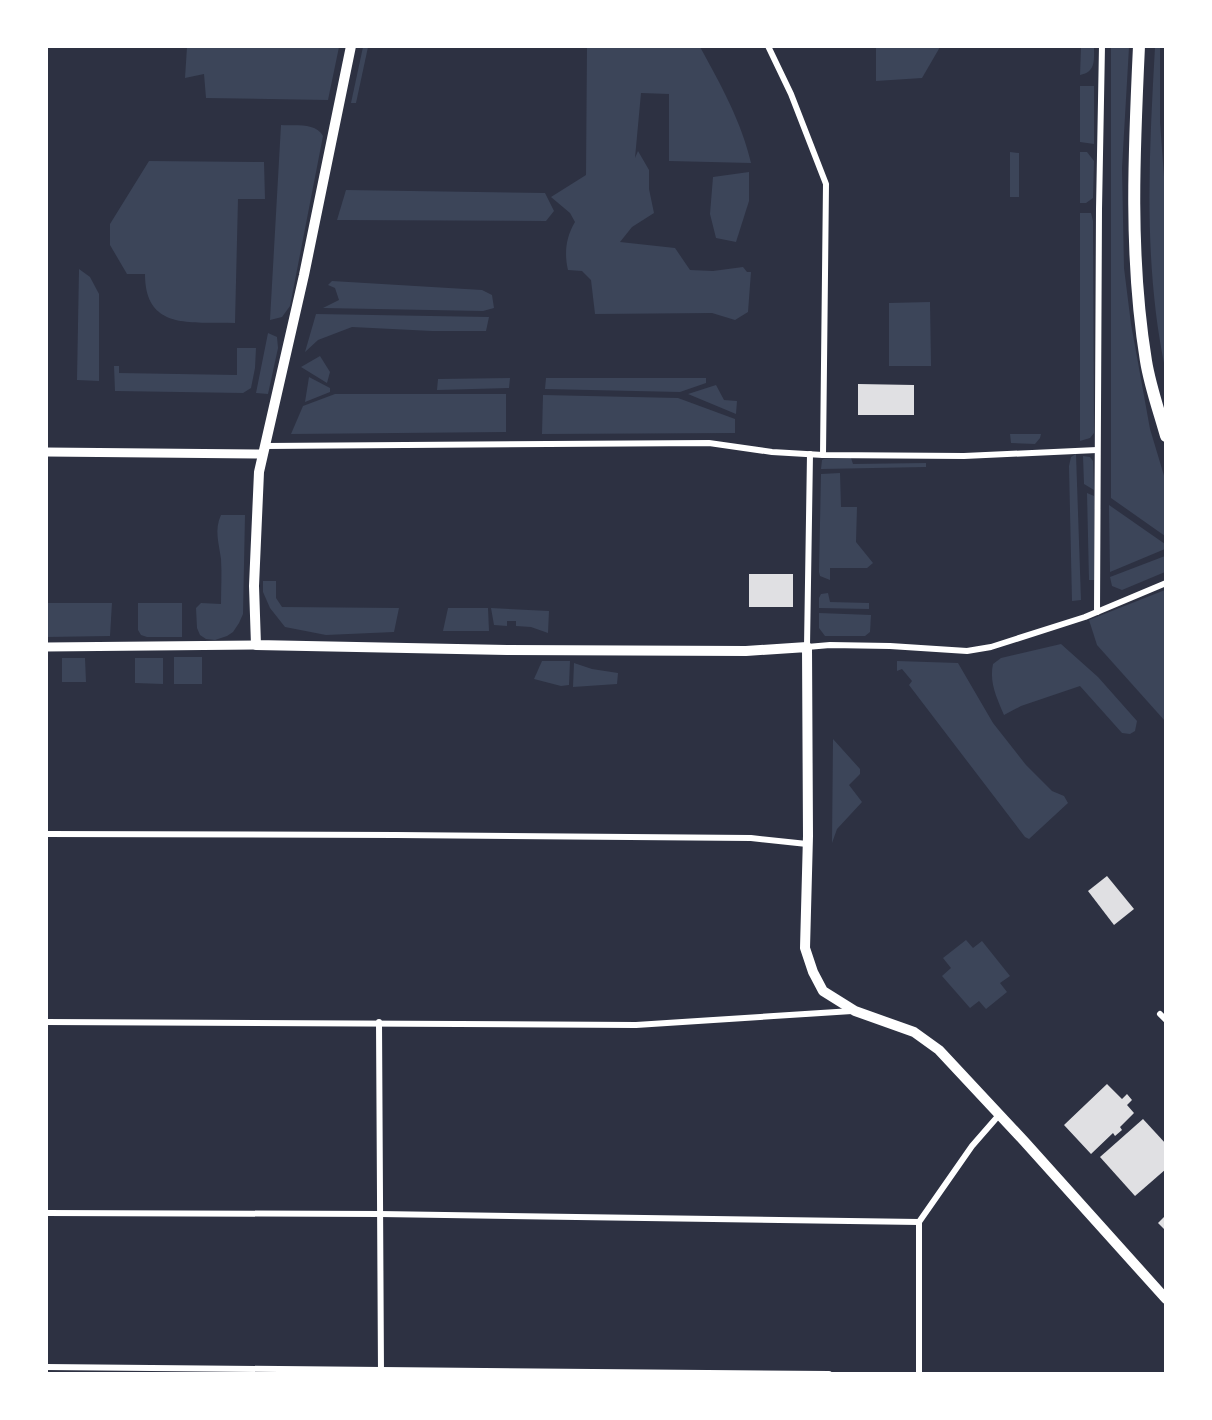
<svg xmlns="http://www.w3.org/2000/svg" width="1212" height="1420" viewBox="0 0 1212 1420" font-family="'Roboto Condensed',sans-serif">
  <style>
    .green { fill: #3c4559 }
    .building { fill: #e0e0e3 }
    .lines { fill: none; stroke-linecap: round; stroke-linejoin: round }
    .minor { stroke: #fff; stroke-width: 6 }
    .tertiary { stroke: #fff; stroke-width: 9 }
    .secondary { stroke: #fff; stroke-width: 10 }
    .primary { stroke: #fff; stroke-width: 12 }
  </style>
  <rect width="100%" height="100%" fill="#2d3142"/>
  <g class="green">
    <polygon points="187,47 187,46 339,47 328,100 206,98 204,74 185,78"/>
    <polygon points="363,47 368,47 356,103 351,103"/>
    <path d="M587,47H700C720,83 742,123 751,163L669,161V94L641,93L635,158L638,151L649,170V189L654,213L632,227L620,242L675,248L690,270L713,271L743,267L747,272H751L748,312L735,320L712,313L595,314L591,280L582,271L568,270C564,253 566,237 575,222L570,213L551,197L586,175Z"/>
    <polygon points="876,47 876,46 940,47 922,78 876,81"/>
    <path d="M1081,47H1094C1094,60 1096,72 1080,75Z"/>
    <polygon points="1111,47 1129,47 1122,168 1124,268 1131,324 1150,429 1165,479 1165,536 1111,498"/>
    <path d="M1155,47H1160V122L1166,203L1165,368C1143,262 1149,154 1155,47Z"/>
    <polygon points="1080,86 1094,86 1094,144 1080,142"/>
    <path d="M281,125C295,126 316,122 323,136L290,306L282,317L270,320Z"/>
    <polygon points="1010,152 1019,153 1019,197 1010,197"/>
    <polygon points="1080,152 1087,152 1094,161 1093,198 1086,203 1080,203"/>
    <path d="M149,161L264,162L265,199H238L235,323C193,321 145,332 145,274H127L110,245V224Z"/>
    <polygon points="749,172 749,201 736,242 716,238 710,214 713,177"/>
    <polygon points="346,190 545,193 554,211 546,221 337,220"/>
    <polygon points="1080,213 1091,213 1093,221 1094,433 1090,438 1080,441"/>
    <polygon points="79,269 90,277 99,294 99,381 77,380"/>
    <polygon points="332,281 482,290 492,295 494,308 483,311 323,308 339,300 335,288 328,285"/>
    <polygon points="930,302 931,366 889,366 889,303"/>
    <polygon points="316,314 489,317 486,331 432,331 352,327 318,340 305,352"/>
    <polygon points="268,333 277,337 278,348 268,394 256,393"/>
    <polygon points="237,348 256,348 255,368 251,388 243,393 115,391 114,366 119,366 119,373 237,375"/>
    <polygon points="320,356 330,372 327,383 301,367"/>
    <polygon points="309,377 330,388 330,392 305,402"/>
    <polygon points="510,378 509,388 437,390 438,379"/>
    <polygon points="546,378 706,378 706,383 680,392 545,389"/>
    <polygon points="716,385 724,400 737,401 736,414 688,394"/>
    <polygon points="335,394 506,394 506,432 291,434 303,406"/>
    <polygon points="543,395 678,398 735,419 735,433 542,434"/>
    <polygon points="1010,434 1041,434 1040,438 1035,444 1011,443"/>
    <polygon points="1076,454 1081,600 1072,601 1069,466 1071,457"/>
    <polygon points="1083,456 1090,457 1093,461 1094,490 1084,484"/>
    <polygon points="851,458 853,464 926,463 926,467 821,469 822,460 824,459"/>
    <polygon points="840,473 841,507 857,507 856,542 873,563 867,568 830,568 830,580 820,576 819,572 821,474"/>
    <polygon points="1087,493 1094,496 1094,580 1089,580"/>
    <polygon points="1109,505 1165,544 1165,549 1110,572"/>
    <path d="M221,515H245L243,614L239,623L233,632L227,636L215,640L206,639L200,635L197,628L196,608L201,603L221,604C221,589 222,574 221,559C219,543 214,530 221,515Z"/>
    <polygon points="1165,556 1165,572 1122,590 1112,586 1110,577"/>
    <polygon points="263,581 276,581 276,598 282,607 399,608 394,632 326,635 285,627 270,608 263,592"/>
    <polygon points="1165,590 1165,721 1097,645 1089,620"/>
    <polygon points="828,593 830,602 869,603 869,609 819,608 819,598 821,594"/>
    <polygon points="47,603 112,603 110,636 47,637"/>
    <polygon points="138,603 182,603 182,637 147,637 141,635 138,630"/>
    <polygon points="448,608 488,608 489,631 443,631"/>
    <polygon points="491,608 549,611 548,633 531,627 516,626 516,621 507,621 507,626 494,625"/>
    <polygon points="819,613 871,615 870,632 865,636 825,636 819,628"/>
    <path d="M1061,644L1098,677L1137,721L1135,731L1130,734L1122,733L1080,686L1021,706L1004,715C997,698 989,683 993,664L1001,658Z"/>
    <rect x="174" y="657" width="28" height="27"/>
    <polygon points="62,658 85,658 86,682 62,682"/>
    <polygon points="135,658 163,658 163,684 135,683"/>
    <polygon points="542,661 570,661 569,685 561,686 534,679"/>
    <polygon points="897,661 958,663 993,723 1026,765 1052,791 1064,796 1068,803 1029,839 1025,837 909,685 912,681 902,669 897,671"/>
    <polygon points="574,663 592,669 618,673 617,684 573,687"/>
    <polygon points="833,739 860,769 860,774 849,785 862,802 837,829 832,843"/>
    <polygon points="966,940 973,948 982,941 1010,976 1000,983 1007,992 986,1009 979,1001 970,1008 942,976 951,968 943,958"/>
  </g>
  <g class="building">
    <polygon points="858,384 914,385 914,415 858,415"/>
    <rect x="749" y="574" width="44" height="33"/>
    <polygon points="1107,876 1134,909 1114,925 1088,891"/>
    <polygon points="1107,1084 1122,1099 1127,1094 1132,1100 1127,1105 1134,1113 1120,1127 1122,1130 1115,1136 1113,1133 1091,1154 1064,1125"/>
    <polygon points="1143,1119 1166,1144 1166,1169 1135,1196 1100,1157"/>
    <polygon points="1166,1215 1166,1231 1158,1223"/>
  </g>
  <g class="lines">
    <g class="minor">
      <polyline points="768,46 791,94 826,184 823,455"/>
      <polyline points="265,446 709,443 772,452 823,455 964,456 1097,450"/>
      <polyline points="810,454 807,647 830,645 890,646 967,651 991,647 1085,617 1166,583"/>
      <polyline points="1097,612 1099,209 1102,46"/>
      <polyline points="46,834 396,835 751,838 807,844"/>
      <polyline points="1160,1014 1166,1020"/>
      <polyline points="46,1022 636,1025 852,1011"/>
      <polyline points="379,1022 381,1372"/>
      <polyline points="46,1213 380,1214 919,1222"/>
      <polyline points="46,1367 829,1374"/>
      <polyline points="919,1374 919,1222 972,1146 999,1115"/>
    </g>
    <g class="tertiary">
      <polyline points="46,452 262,454"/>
      <polyline points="46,647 256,645"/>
    </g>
    <polyline class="secondary" points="351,46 304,275 259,472 254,586 256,645 507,650 746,651 807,647 808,836 805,948 813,972 823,991 855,1011 914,1032 939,1050 1024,1141 1166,1299"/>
    <path class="primary" d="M1139,46C1134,151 1129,257 1146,361C1150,386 1159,411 1166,436"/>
  </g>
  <rect width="1212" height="1420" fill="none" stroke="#ffffff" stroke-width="96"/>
</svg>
